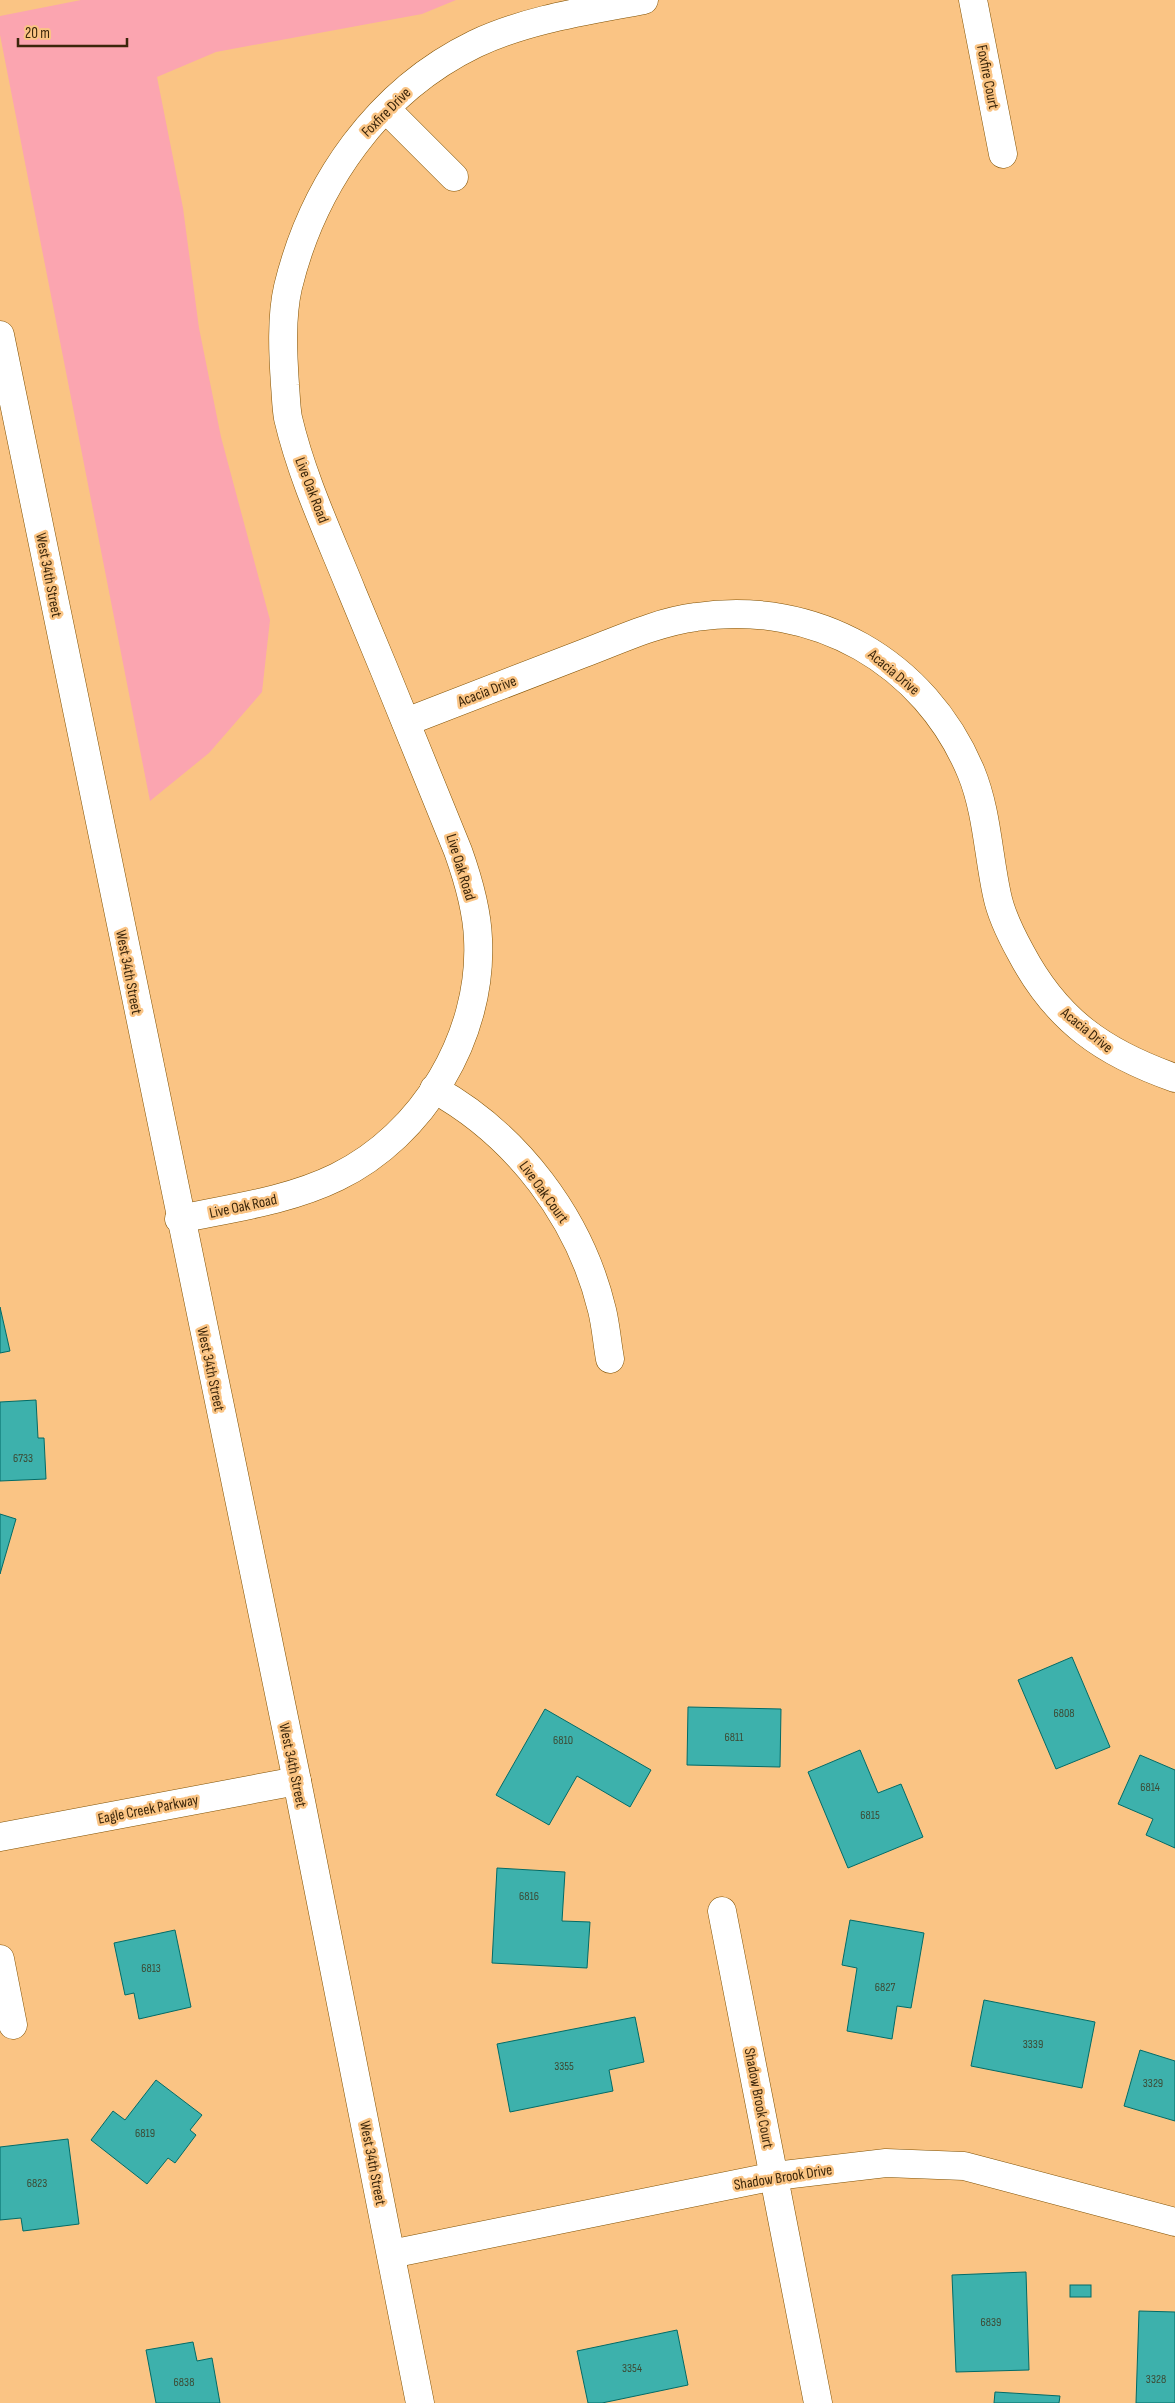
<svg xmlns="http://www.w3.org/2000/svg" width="1175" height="2403" viewBox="0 0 1175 2403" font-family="'Sofia Sans Condensed',sans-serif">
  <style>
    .green { fill: #fba5b0 }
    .building { fill: #3db1ac; stroke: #026b67 }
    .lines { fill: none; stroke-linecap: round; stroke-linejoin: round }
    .minor-casing { stroke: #805102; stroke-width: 29 }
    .minor { stroke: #fff; stroke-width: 28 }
    .labels { text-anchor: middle; stroke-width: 5; stroke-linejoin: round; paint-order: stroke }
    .number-label { font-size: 12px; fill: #3c4933 }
    .street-label { font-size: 15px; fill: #3b260b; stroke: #fac484 }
  </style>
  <rect width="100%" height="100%" fill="#fac484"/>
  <polygon class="green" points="81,0 456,0 422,14 216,52 157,77 183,208 199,328 221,437 270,620 262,692 209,753 150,801 0,35 0,16"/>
  <g class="building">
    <polygon points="0,1307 10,1351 0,1353"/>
    <polygon points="36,1400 38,1438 44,1438 46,1479 0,1481 0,1402"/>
    <polygon points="0,1514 16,1519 0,1574"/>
    <polygon points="1072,1657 1110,1747 1056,1769 1018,1680"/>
    <polygon points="688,1707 781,1709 780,1767 687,1765"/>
    <polygon points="545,1709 651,1770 630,1807 577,1776 549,1825 496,1795"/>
    <polygon points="860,1750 878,1793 901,1784 923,1837 848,1868 808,1772"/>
    <polygon points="1140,1755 1175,1770 1175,1848 1146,1835 1153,1819 1118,1804"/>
    <polygon points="497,1868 565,1872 562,1921 590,1922 587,1968 492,1963"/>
    <polygon points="850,1920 924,1933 911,2008 897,2006 892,2039 847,2031 857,1968 842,1965"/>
    <polygon points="175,1930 191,2007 139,2019 134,1993 125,1995 114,1943"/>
    <polygon points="984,2000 1095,2022 1082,2088 971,2066"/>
    <polygon points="635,2017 644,2062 609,2070 613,2091 510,2112 497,2044"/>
    <polygon points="1140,2050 1175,2061 1175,2121 1124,2106"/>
    <polygon points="156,2080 202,2115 190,2130 196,2135 175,2163 168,2158 147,2184 91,2140 113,2111 125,2120"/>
    <polygon points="68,2139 79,2224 23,2231 21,2218 0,2220 0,2147"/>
    <polygon points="1026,2272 1029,2370 956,2372 952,2275"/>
    <rect x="1070" y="2285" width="21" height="12"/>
    <polygon points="1139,2311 1175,2312 1175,2403 1136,2403"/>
    <polygon points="677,2330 688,2385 602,2403 588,2403 577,2351"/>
    <polygon points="193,2342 197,2361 212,2358 220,2403 156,2403 146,2350"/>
    <polygon points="995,2392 1060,2396 1059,2403 994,2403"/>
  </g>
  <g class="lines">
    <defs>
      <g id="minor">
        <polyline points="973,0 1003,154"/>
        <polyline points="386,109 454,177"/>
        <polyline points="0,335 297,1781 420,2403"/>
        <path d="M406,722C464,699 523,677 582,654C619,640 657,622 696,617C815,599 925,662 971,772C987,811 988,854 997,895C1001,915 1011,935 1021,953C1057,1021 1104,1053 1175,1078"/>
        <path d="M434,1089C517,1135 580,1218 602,1310C606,1326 607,1343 610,1359"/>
        <path d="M179,1219C232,1208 288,1201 337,1177C423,1135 483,1036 478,939C477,909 468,879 458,851C423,764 388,678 352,592C329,535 302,478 288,418C286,407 286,396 285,385C283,355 281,317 288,287C313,184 378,91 475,44C528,19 587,11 644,0"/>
        <polyline points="0,1837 297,1781"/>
        <polyline points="722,1911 818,2403"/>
        <polyline points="0,1959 13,2025"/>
        <polyline points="391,2254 775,2176 886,2163 964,2166 1175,2222"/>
      </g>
    </defs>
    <use href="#minor" class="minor-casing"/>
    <use href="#minor" class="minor"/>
  </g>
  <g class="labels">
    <g class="number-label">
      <text x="23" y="1462">6733</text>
      <text x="1064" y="1717">6808</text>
      <text x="734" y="1741">6811</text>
      <text x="563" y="1744">6810</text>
      <text x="1150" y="1791">6814</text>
      <text x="870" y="1819">6815</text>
      <text x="529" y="1900">6816</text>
      <text x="151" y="1972">6813</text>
      <text x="885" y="1991">6827</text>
      <text x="1033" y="2048">3339</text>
      <text x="564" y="2070">3355</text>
      <text x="1153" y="2087">3329</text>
      <text x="145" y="2137">6819</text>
      <text x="37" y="2187">6823</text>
      <text x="991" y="2326">6839</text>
      <text x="632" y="2372">3354</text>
      <text x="1156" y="2383">3328</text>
      <text x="184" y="2386">6838</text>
    </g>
    <g class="street-label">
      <text transform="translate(988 77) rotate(79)" y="5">Foxfire Court</text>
      <text transform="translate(386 112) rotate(-45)" y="5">Foxfire Drive</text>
      <text transform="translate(312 490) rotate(69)" y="5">Live Oak Road</text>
      <text transform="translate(49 575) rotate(79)" y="5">West 34th Street</text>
      <text transform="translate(894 672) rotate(40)" y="5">Acacia Drive</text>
      <text transform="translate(487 691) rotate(-21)" y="5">Acacia Drive</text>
      <text transform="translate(461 867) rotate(73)" y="5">Live Oak Road</text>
      <text transform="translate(129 972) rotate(79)" y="5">West 34th Street</text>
      <text transform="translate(1087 1030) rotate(39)" y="5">Acacia Drive</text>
      <text transform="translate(544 1192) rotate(54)" y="5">Live Oak Court</text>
      <text transform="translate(243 1206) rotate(-12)" y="5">Live Oak Road</text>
      <text transform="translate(211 1369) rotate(78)" y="5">West 34th Street</text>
      <text transform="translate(293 1765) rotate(78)" y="5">West 34th Street</text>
      <text transform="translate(148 1809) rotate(-11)" y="5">Eagle Creek Parkway</text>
      <text transform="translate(759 2098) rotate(79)" y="5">Shadow Brook Court</text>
      <text transform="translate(373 2163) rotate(79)" y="5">West 34th Street</text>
      <text transform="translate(783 2177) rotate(-9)" y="5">Shadow Brook Drive</text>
    </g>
  </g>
  <path d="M18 38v8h109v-8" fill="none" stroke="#3b260b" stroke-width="2.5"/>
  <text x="25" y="38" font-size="15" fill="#3b260b" stroke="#fac484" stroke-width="4" paint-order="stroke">20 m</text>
</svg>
